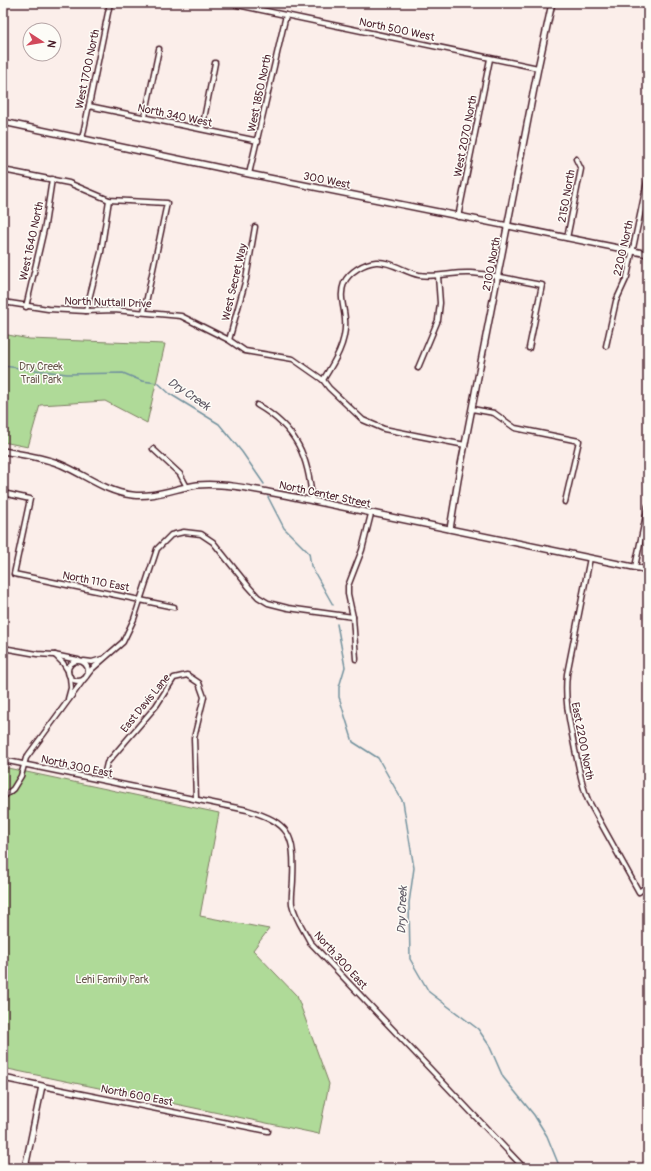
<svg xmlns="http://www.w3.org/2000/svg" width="651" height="1171" viewBox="0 0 651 1171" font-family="Pangolin,sans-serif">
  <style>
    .green { fill: #afda98; stroke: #7c7c62 }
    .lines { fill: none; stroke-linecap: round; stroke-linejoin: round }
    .stream { stroke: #73929e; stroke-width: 1.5 }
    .minor-casing { stroke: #4a1f2b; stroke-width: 7 }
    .tertiary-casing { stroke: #4a1f2b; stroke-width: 8 }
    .minor { stroke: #fdfcf7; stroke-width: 4 }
    .tertiary { stroke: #fdfcf7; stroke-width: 5 }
    .labels { text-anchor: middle; stroke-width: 3; stroke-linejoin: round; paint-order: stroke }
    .street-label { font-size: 11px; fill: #4a1f2b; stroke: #fdfcf7 }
    .park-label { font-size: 11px; fill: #68574c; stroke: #fdfcf7 }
    .water-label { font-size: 12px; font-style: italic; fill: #5e5864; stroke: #fdfcf7 }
  </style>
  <rect width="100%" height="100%" fill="#fbeeea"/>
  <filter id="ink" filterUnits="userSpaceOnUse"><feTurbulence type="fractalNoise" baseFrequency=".025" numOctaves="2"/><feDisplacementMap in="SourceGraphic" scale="8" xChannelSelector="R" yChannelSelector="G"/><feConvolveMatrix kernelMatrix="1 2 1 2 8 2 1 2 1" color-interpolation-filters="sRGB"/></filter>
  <g filter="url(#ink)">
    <g class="green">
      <polygon points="3,334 29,339 165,344 147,423 105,401 40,405 28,447 3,442"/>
      <polygon points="3,767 219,813 200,916 269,929 253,950 297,996 329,1084 319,1134 3,1068"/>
    </g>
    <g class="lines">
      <g class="stream">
        <polyline points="3,366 67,374 123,373 142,381 158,383 170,394 219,424 242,452 264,484"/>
        <polyline points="268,497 284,528 309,553 311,566 333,605"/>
        <polyline points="337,624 345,667 339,687 339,697 353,742 378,758 403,802 414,868 409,903 410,959 429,992 478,1029 489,1045 503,1077 534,1115 547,1136 560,1168"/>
      </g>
      <defs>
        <g id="minor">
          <polyline points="228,3 538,68"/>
          <polyline points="89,106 258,141"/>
          <polyline points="145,117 159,49"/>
          <polyline points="202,129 215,63"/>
          <polyline points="82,139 110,3"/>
          <polyline points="3,170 69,183 109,200 167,203 144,312"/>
          <polyline points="249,174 286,15"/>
          <polyline points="458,217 490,59"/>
          <polyline points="567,238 581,169 576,159"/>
          <polyline points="3,302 48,309 86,311 114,310 181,316 229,340 245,351 293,359 323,380 329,388 363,420 384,429 465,445"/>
          <polyline points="26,307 45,225 52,179"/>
          <polyline points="86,311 101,252 109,200"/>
          <polyline points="229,340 246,279 255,227"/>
          <polyline points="606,346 616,301 627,277 648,177"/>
          <polyline points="418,368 438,320 440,303 438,276"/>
          <path d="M323,380C335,361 347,342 345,319C344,306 339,296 344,283C349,272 364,263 376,262C391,261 404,272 419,275C436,278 453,272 470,273C494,274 518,281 542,285L529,348"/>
          <path d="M257,405C297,428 309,457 312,501"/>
          <polyline points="472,409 494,413 515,428 579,441 565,502"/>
          <polyline points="153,449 180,474 187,487"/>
          <polyline points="3,493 30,499 14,574 174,607"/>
          <path d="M590,558L567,674C564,701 570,724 575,750C579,767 581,784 588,800L639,892L648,885"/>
          <polyline points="635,567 648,506"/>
          <polyline points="3,648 37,654 54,655 78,660"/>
          <polyline points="55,655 63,663 68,671"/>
          <polyline points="356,659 353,617 348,594 348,586 362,550 371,514"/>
          <circle cx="78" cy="671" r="10"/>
          <polyline points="84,661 92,662 102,659"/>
          <polyline points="88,674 92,669 123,642 134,619 157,549 171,535 184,532 201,534 213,542 249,587 258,597 268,603 288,608 353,617"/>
          <polyline points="68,699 71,688 70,677"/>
          <path d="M3,760L247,810C290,823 295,835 293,879C293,887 291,896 292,904C295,918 304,930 310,942L524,1168"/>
          <polyline points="103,780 107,763 156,706 174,678 187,675 199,683 204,697 194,738 196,799"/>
          <polyline points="3,797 13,789 21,776 26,758 84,679"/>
          <polyline points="42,1086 268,1131"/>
        </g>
        <g id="tertiary">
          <polyline points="3,122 249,174 648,254"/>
          <path d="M3,451C22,455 44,457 62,465C85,475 106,492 132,495C154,498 176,488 197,485C227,482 265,492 294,497L648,570"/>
          <polyline points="450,529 458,480 538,68 552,3"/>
          <polyline points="3,1078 42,1086 25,1168"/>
        </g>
      </defs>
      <use href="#minor" class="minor-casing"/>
      <use href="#tertiary" class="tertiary-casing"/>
      <use href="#minor" class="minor"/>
      <use href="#tertiary" class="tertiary"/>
    </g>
  </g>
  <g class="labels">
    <g class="street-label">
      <text transform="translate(397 29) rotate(12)" y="4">North 500 West</text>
      <text transform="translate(87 69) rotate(-78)" y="4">West 1700 North</text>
      <text transform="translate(259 93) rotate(-78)" y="4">West 1850 North</text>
      <text transform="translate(175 115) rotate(12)" y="4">North 340 West</text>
      <text transform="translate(465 136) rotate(-79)" y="4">West 2070 North</text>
      <text transform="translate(327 180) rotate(11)" y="4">300 West</text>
      <text transform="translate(566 196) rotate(-80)" y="4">2150 North</text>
      <text transform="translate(31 241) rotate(-78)" y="4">West 1640 North</text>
      <text transform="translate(623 248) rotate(-77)" y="4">2200 North</text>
      <text transform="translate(491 264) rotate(-79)" y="4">2100 North</text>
      <text transform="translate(234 282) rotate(-77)" y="4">West Secret Way</text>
      <text transform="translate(108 302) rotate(2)" y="4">North Nuttall Drive</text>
      <text transform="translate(325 494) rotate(12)" y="4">North Center Street</text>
      <text transform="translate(96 581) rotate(11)" y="4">North 110 East</text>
      <text transform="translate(145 703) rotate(-51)" y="4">East Davis Lane</text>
      <text transform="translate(583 741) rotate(79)" y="4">East 2200 North</text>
      <text transform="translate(77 766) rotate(12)" y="4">North 300 East</text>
      <text transform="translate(341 960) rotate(48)" y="4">North 300 East</text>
      <text transform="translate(137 1095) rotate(11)" y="4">North 600 East</text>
    </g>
    <g class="park-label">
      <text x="41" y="370">Dry Creek<tspan x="41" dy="13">Trail Park</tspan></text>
      <text x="112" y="983">Lehi Family Park</text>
    </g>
    <g class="water-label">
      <text transform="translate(189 394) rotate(34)" y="4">Dry Creek</text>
      <text transform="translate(402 910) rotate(-88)" y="4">Dry Creek</text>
    </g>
  </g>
  <rect width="651" height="1171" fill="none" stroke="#fdfcf7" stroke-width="16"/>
  <rect x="8" y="8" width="635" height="1155" fill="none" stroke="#4a1f2b" stroke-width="1.5" filter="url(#ink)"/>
  <g transform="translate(42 42) rotate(102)"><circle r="19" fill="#fdfcf7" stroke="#b5a4a5"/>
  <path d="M0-3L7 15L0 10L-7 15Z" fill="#d1495b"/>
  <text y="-6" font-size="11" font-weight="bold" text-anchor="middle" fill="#4a1f2b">N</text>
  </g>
</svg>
